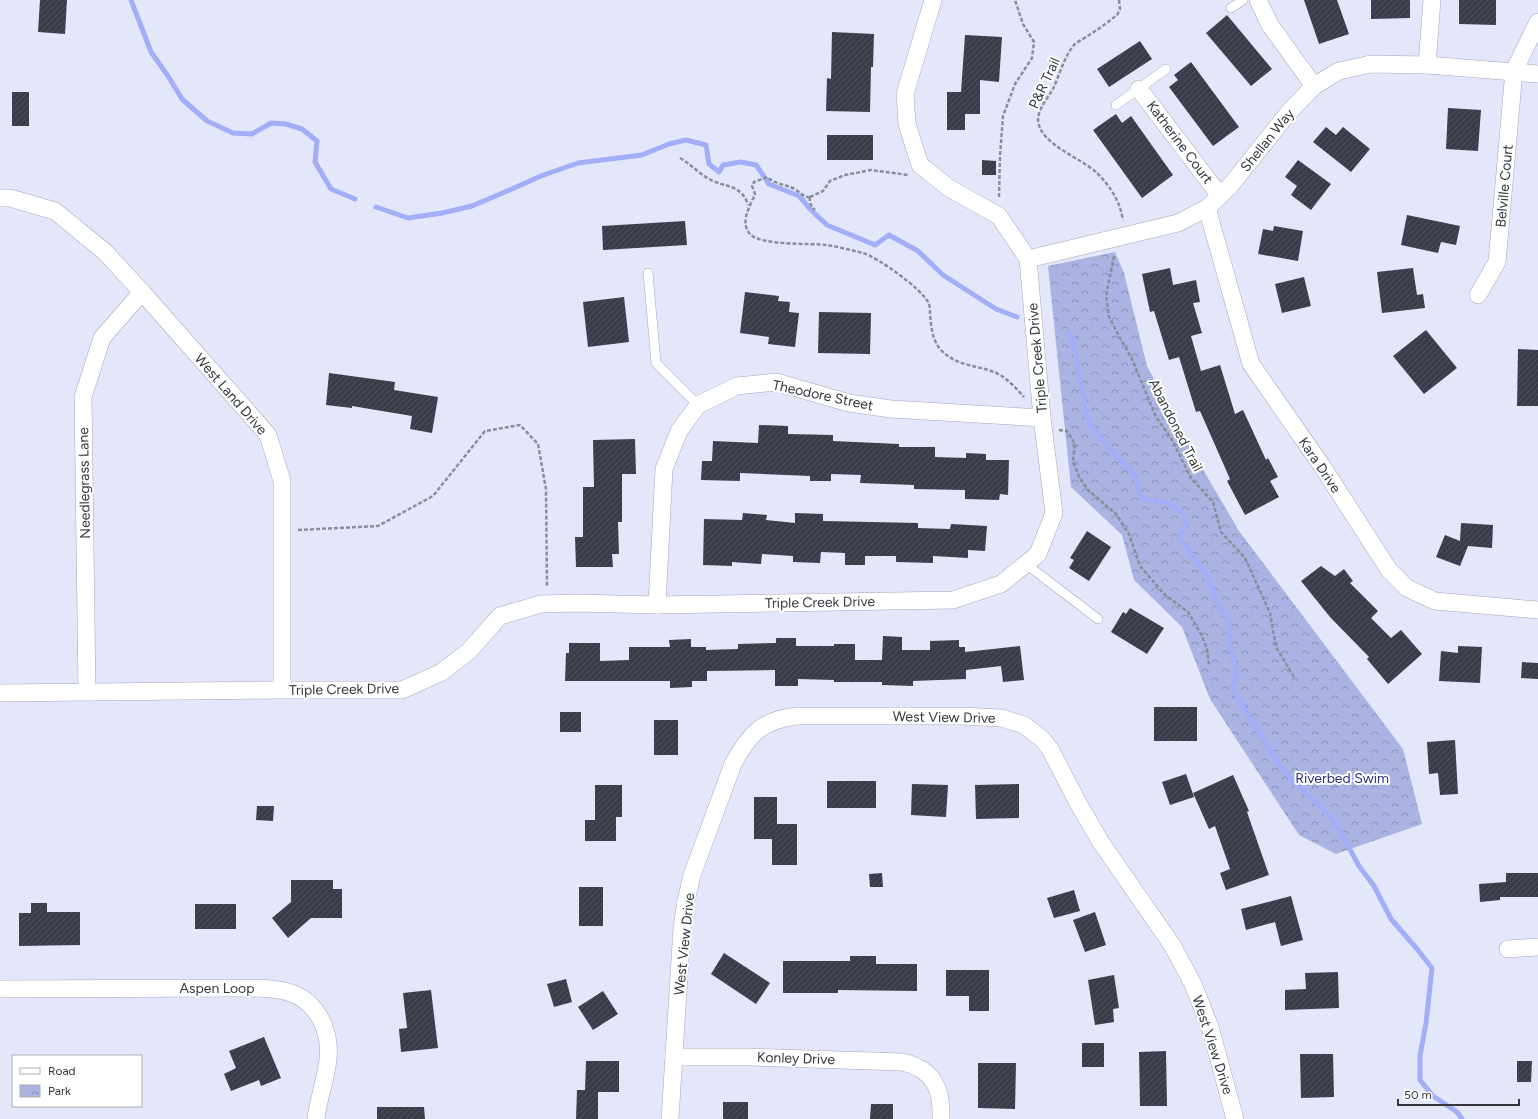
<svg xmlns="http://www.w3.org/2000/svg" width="1538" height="1119" viewBox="0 0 1538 1119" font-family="Figtree,sans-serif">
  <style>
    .park { fill: url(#park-crowns) }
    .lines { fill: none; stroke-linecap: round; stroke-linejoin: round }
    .stream { stroke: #a2aff8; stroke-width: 5 }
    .building { fill: url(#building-hatch) }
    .service-casing { stroke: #a4a7b8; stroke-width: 10 }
    .minor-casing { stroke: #a4a7b8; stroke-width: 18 }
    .path { stroke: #8b8e9a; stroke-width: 2.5; stroke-dasharray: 4 2; stroke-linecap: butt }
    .service { stroke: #fff; stroke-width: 9 }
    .minor { stroke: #fff; stroke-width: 17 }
    .labels { text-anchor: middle; stroke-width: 4; stroke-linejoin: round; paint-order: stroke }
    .street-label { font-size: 14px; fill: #34363c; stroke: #fff }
    .park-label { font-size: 14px; fill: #2d2e80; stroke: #fff }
  </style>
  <defs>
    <pattern id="park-crowns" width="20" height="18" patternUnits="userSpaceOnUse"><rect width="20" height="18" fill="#aab3e2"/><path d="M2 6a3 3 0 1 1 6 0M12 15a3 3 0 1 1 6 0" fill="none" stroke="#8b92b8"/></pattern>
    <pattern id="building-hatch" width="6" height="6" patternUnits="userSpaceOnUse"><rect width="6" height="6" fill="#3a3c4a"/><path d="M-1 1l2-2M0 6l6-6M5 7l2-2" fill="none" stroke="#4e505c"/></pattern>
  </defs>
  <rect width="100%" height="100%" fill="#e3e7f9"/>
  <polygon class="park" points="1115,252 1124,273 1147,366 1188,444 1239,531 1403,749 1422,824 1336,854 1299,835 1210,699 1182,627 1134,580 1122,535 1071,487 1048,266"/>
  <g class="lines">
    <g class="stream">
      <polyline points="131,0 151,52 168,76 182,99 207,121 233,133 252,134 271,123 286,124 302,129 317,141 315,162 331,189 355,199"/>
      <polyline points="376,207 408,218 442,213 472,206 505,192 541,176 578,163 642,155 669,144 686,140 706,145 709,164 719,172 723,165 741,162 756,165 769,184 799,196 812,211 827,225 875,245 889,235 918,251 943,275 996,309 1017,317"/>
      <polyline points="1069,333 1072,337 1089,424 1115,455 1135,475 1141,498 1167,503 1180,510 1187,522 1179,538 1206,574 1218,604 1230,622 1230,649 1237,672 1232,688 1278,763 1293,781 1315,801 1335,822 1359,866 1374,886 1391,919 1417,949 1432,968 1426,1023 1420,1056 1420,1080 1433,1096 1457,1112 1462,1119"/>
    </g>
  </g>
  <g class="building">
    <polygon points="40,0 67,0 65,34 38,32"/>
    <polygon points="1304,0 1337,0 1349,34 1319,44"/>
    <polygon points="1371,0 1410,0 1410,18 1371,19"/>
    <polygon points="1459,0 1496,0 1496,25 1459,24"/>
    <polygon points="1227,15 1272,69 1251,86 1206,33"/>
    <polygon points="832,32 874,34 873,67 871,67 870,112 826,111 827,78 831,79"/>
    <polygon points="965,35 1002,37 999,82 980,80 980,114 965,114 965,130 947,130 947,92 961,92"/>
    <polygon points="1140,41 1152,59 1109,87 1097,69"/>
    <polygon points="1191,62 1239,127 1213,146 1169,87 1178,80 1174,75"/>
    <rect x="12" y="92" width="17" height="34"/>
    <polygon points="1448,108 1481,110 1478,151 1446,149"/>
    <polygon points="1116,114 1122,123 1131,116 1173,175 1142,198 1093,130"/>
    <polygon points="1326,127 1336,135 1343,127 1370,149 1351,172 1313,142"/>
    <rect x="827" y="135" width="46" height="25"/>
    <polygon points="982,160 996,161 996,175 982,175"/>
    <polygon points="1298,160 1331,184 1311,210 1291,195 1297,186 1285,177"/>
    <polygon points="1407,215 1460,226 1456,245 1441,242 1438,253 1401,245"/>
    <polygon points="685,221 687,245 603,250 602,226"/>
    <polygon points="1274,226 1303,231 1298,261 1258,254 1263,229 1273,231"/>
    <polygon points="1170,268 1173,285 1196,280 1200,302 1193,303 1202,333 1191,336 1201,371 1220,365 1235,414 1243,410 1266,460 1268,458 1278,477 1270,481 1279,497 1245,515 1227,481 1230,479 1200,411 1196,412 1179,357 1169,360 1154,311 1150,312 1142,274"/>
    <polygon points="1413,268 1417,295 1423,294 1425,308 1382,313 1377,272"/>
    <polygon points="1304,277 1311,306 1282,313 1275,284"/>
    <polygon points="745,292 779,296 778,301 790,302 789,312 799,313 795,347 768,344 769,337 740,333"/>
    <polygon points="624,297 629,342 588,347 583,302"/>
    <polygon points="819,312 871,313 870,354 818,353"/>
    <polygon points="1426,330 1457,368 1424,394 1393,356"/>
    <polygon points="1518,349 1538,350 1538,406 1517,406"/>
    <polygon points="329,373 395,382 394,390 438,397 432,433 410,429 412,416 352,406 352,408 326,405"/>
    <polygon points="759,425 788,426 788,434 833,435 833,441 899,444 899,447 935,447 935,457 966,458 966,453 986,454 986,460 1009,460 1008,495 1000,494 999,500 965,499 965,490 914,489 914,485 860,483 861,475 831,474 831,481 810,481 810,476 740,473 740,481 701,480 702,461 712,461 713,441 758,443"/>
    <polygon points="635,439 636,474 622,474 622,522 618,522 619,554 612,554 613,567 576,567 575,537 583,537 583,487 594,487 593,440"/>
    <polygon points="743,513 767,515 766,520 795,523 795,513 823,514 823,521 918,523 918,528 950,529 951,524 987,526 985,551 968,550 968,558 933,556 933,563 896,562 896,556 865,556 865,565 845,565 845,553 821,552 820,563 793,562 793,556 762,554 761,564 732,562 732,566 703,565 704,519 742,520"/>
    <polygon points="1461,523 1493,525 1492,548 1468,546 1460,566 1436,557 1445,535 1460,541"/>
    <polygon points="1087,531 1111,547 1089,581 1069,568 1074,560 1070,558"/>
    <polygon points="1321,566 1335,576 1344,569 1353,581 1350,583 1378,611 1371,618 1391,638 1401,630 1422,654 1388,684 1367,659 1369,657 1330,617 1301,581"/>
    <polygon points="1130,608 1164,628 1147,654 1111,632 1123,612 1126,614"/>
    <polygon points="883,636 902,637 902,650 930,650 930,641 959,640 959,647 965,647 965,652 1020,646 1024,680 1003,682 1001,666 966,670 966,679 913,681 913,686 882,685 882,682 834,682 834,680 798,679 798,686 775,686 775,670 707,671 707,681 692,681 692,687 670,688 670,681 565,681 566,653 569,653 569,643 600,643 600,661 629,660 629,647 670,647 669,640 691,639 691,647 706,647 706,650 738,649 738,644 776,643 776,638 796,638 796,646 834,646 834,644 855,644 855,660 882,660"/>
    <polygon points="1458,646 1482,647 1480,683 1439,681 1441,651 1458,653"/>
    <polygon points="1522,662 1538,663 1538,679 1521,678"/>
    <rect x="1154" y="707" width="43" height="34"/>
    <rect x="560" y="712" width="21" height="20"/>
    <rect x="654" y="720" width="24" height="35"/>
    <polygon points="1455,740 1458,794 1440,795 1438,773 1429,774 1427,742"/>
    <polygon points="1186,774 1194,797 1170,805 1162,782"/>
    <polygon points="1233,775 1249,811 1247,812 1269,875 1226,890 1220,873 1230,869 1215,826 1209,829 1193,793"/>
    <rect x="827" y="781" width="49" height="27"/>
    <polygon points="912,784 948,785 946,817 911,815"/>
    <polygon points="1019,784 1019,818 976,819 975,785"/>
    <polygon points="595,785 622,785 622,817 616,817 616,841 585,841 585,820 595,820"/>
    <polygon points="754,797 777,797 777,824 797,824 797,865 772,865 772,839 754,839"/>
    <polygon points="257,806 274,806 273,821 256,820"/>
    <polygon points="882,873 883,887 870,887 869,874"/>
    <polygon points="1506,873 1538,873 1538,897 1500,897 1500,900 1480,902 1479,884 1506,882"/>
    <polygon points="291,880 333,880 333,889 342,889 342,918 311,918 288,938 272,918 291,902"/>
    <rect x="579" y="887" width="24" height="39"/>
    <polygon points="1074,890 1080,911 1054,918 1047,898"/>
    <polygon points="1291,896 1303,940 1281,946 1275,922 1246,930 1241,909"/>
    <polygon points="31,903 47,903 47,912 80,912 80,945 19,946 19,913 31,913"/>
    <rect x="195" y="904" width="41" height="25"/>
    <polygon points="1095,912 1106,945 1085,952 1073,920"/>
    <polygon points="724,953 770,983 756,1004 711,974"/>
    <polygon points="850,956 876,956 876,964 917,964 917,991 838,990 838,993 783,993 783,961 850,961"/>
    <polygon points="946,970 989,970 989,1011 969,1011 969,996 946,996"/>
    <polygon points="1338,972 1339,1008 1285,1010 1285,990 1306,989 1305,973"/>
    <polygon points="1114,975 1119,1008 1113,1009 1114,1022 1095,1025 1088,980"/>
    <polygon points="566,979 572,1002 554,1007 547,984"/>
    <polygon points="431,990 438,1048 401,1052 399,1029 407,1028 403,993"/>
    <polygon points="603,991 618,1014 593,1030 578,1007"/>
    <polygon points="264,1037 281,1078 261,1086 259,1080 231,1091 224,1074 236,1068 229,1051"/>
    <rect x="1082" y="1043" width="22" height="24"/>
    <polygon points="1166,1051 1167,1106 1140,1106 1139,1052"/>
    <polygon points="1300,1054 1333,1054 1334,1097 1301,1098"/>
    <polygon points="586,1061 619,1061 619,1092 598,1092 598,1119 576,1119 577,1090 585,1090"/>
    <polygon points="1517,1061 1532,1061 1531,1082 1517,1082"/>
    <polygon points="978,1063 1016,1063 1015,1109 978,1108"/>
    <rect x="723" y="1102" width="25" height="17"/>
    <polygon points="871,1104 893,1104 893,1119 870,1119"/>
    <polygon points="377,1107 424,1107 425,1119 377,1119"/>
  </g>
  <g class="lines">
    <defs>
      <g id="service">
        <polyline points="1231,8 1243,0"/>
        <polyline points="1116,105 1166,69"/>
        <polyline points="648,273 656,363 698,405"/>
        <polyline points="1026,564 1098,619"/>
      </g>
      <g id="minor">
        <polyline points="1258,0 1270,25 1314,86"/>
        <polyline points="1427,65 1432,0"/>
        <polyline points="1139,89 1220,196"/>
        <polyline points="0,198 10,198 55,211 105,252 142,292 268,435 282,481 282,690"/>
        <polyline points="1207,208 1251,364 1322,466 1389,570 1407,588 1435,601 1538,610"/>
        <polyline points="1028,259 1178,223 1207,208 1230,186 1289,112 1314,86 1339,71 1371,64 1427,65 1538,74"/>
        <polyline points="1478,295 1497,262 1514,71 1538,22"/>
        <polyline points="657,605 664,469 679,431 698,405 737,386 776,382 849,403 891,409 1042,418"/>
        <polyline points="87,692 83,397 102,338 142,292"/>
        <polyline points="0,693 282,690 402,690 442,672 469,651 500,616 541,604 577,603 657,605 953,600 1001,584 1038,554 1054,513 1042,418 1028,259 999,216 949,188 920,165 907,124 905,94 933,0"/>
        <polyline points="1508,949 1538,947"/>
        <path d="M0,989L245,988C260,988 274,988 288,992C317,1000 331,1031 328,1059C326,1080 318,1099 316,1119"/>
        <path d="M674,1057H750L903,1062C934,1070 942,1088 941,1119"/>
        <path d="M670,1119L682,928L686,901L692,875L733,764C749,734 762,720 797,716H960L1001,718L1024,725L1042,739L1050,749L1077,801L1100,841L1172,945L1193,984L1210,1027L1235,1119"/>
      </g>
    </defs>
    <use href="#service" class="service-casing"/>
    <use href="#minor" class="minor-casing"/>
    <g class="path">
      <path d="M1119,0L1120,9L1117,15C1108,22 1099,29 1089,35C1085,38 1078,41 1074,45C1065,55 1059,76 1053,89C1048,98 1039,107 1038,119C1038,144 1082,158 1097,173C1110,186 1120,201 1123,220"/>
      <path d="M680,158C691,164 699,174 711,180C720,185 732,185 740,192C744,195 747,201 748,205"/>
      <path d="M810,197C805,198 801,193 796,190C787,184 776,185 767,177L754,182L752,186L755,194C751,205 739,222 750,234C761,246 810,243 827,245C839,247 851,250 863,253C877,257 924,290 929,304C930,307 930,311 930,313C931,326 932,340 941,350C956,366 976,365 994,372C1005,376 1016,388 1024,397"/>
      <polyline points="810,197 823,191 830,181 845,175 871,170 908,175"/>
      <path d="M810,197C809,203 811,206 815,210"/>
      <polyline points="999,197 1000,156 1003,116 1015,84 1032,58 1034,42 1023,24 1015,0"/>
      <polyline points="1114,256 1106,296 1109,317 1120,338 1132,359 1156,417 1171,438 1191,478 1213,502 1221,532 1245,558 1270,613 1276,647 1295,679"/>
      <polyline points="1059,430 1067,431 1075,444 1073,461 1079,477 1088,490 1116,514 1129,534 1140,566 1164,594 1188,612 1201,634 1207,649 1209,665"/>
      <polyline points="298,530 378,526 433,496 485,431 520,425 538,444 546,489 547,587"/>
    </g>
    <use href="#service" class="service"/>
    <use href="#minor" class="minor"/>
  </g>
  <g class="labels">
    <g class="street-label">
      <text transform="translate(1044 83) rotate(-65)" y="5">P&amp;R Trail</text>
      <text transform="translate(1267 140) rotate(-51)" y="5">Shellan Way</text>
      <text transform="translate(1180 142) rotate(53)" y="5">Katherine Court</text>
      <text transform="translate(1504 186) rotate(-85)" y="5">Belville Court</text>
      <text transform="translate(1037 358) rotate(-95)" y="5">Triple Creek Drive</text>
      <text transform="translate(231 394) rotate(49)" y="5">West Land Drive</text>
      <text transform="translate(823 395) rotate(12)" y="5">Theodore Street</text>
      <text transform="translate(1176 425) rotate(63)" y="5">Abandoned Trail</text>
      <text transform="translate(1320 465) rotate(56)" y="5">Kara Drive</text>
      <text transform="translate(84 483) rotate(-91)" y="5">Needlegrass Lane</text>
      <text transform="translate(820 602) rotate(-1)" y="5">Triple Creek Drive</text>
      <text transform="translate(344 689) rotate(-1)" y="5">Triple Creek Drive</text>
      <text transform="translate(944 717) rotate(1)" y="5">West View Drive</text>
      <text transform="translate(684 944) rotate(-84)" y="5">West View Drive</text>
      <text x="217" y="993">Aspen Loop</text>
      <text transform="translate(1213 1045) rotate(72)" y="5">West View Drive</text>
      <text transform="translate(796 1058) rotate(2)" y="5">Konley Drive</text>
    </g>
    <g class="park-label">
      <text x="1342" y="783">Riverbed Swim</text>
    </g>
  </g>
  <rect x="12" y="1055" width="130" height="52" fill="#ffffff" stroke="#aeafb1"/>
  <rect x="20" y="1068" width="20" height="6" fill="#ffffff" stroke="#aeafb1"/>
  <text x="48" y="1075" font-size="12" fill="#34363c">Road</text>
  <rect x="20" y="1085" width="20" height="12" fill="url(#park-crowns)" stroke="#aeafb1"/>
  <text x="48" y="1095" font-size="12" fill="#34363c">Park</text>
  <path d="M1398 1099v6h121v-6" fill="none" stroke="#34363c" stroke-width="2"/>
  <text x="1404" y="1099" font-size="12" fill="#34363c" stroke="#ffffff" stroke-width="3" paint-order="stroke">50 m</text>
</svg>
